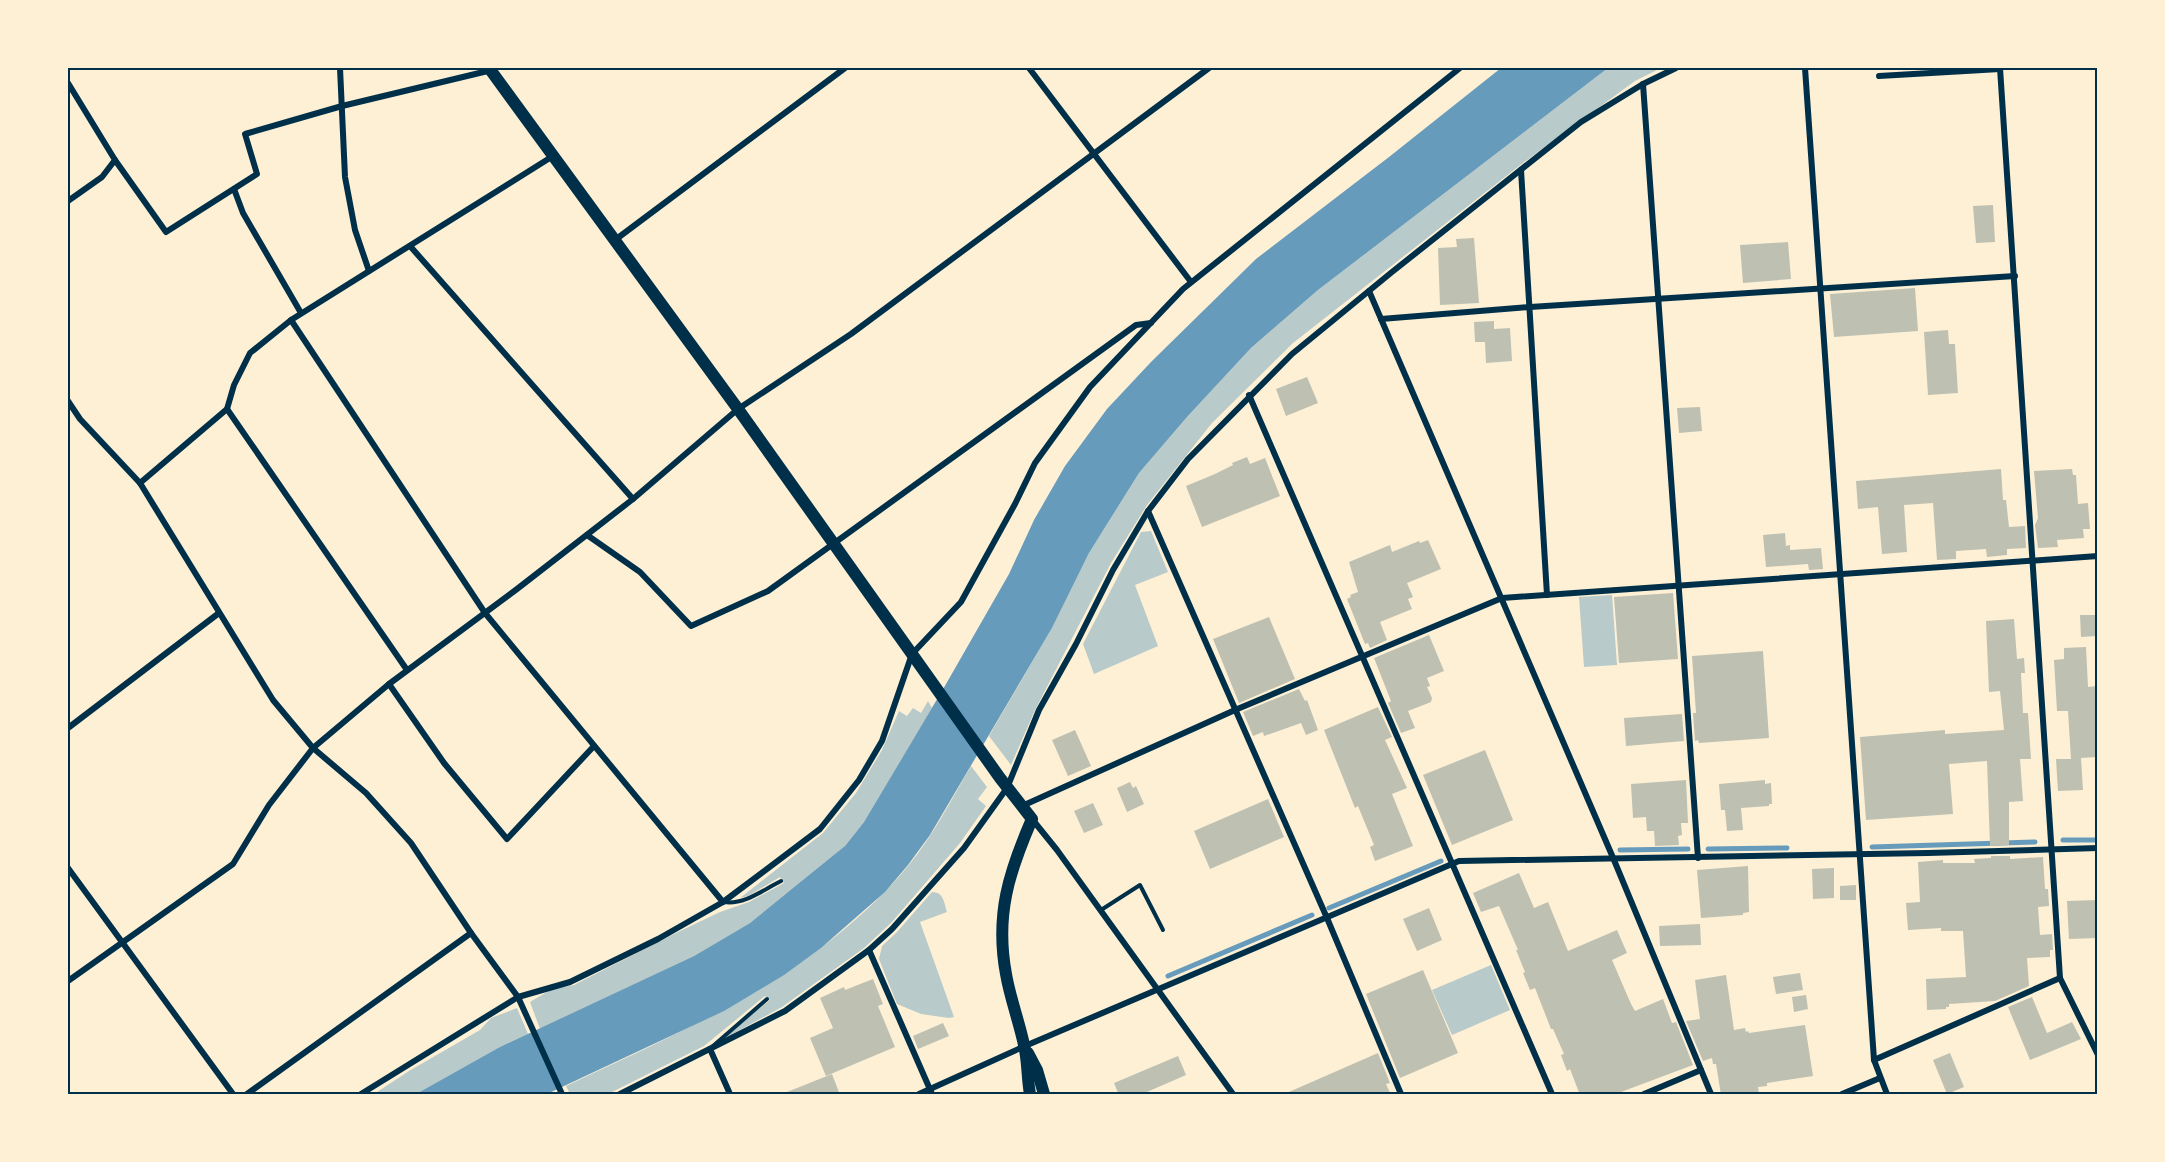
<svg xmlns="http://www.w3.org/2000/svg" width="2165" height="1162" viewBox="0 0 2165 1162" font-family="Inter,sans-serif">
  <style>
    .green { fill: #b9caca }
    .water { fill: #669bbc }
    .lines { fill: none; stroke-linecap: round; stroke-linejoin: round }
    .stream { stroke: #669bbc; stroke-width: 5 }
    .building { fill: #bec0b2 }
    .service { stroke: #003049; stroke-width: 4 }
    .minor { stroke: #003049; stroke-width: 6 }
    .secondary { stroke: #003049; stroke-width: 12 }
    .neatline { fill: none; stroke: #003049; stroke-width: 2 }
  </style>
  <rect width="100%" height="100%" fill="#fdf0d5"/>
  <g class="green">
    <polygon points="1608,68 1661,68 1635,81 1519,166 1293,343 1212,423 1147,505 1111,563 1035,710 1011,765 989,736 1052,628 1089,553 1139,473 1187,417 1251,348 1318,290"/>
    <polygon points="1151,531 1168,572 1135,585 1158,646 1094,674 1083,644 1141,532"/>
    <polygon points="1612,595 1617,665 1584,667 1579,597"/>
    <polygon points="928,701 932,708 864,822 845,846 825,864 750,923 694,956 540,1029 530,1002 552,989 574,985 674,934 720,912 749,902 784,883 780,877 748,896 740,898 823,833 856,793 882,750 899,711 907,716 913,708 921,713"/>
    <path d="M971,766L987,787L978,799L986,806L960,843L891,923L864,948L782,1007L727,1037L726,1035L770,1000L765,996L704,1046L608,1094H570L566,1086C689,1028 819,973 908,866C933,836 951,800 971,766Z"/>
    <path d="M932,892C944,892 944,903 947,912L920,922L954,1017L949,1018L921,1014L897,1004L879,959L882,946L897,932Z"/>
    <polygon points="1491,965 1510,1010 1452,1035 1432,990"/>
    <polygon points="517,1008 528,1034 498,1048 416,1094 374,1094 409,1071 480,1030 491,1018"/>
  </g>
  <polygon class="water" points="1501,68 1608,68 1318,290 1251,348 1187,417 1139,473 1089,553 1052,628 930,835 908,865 885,892 821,948 784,975 724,1011 547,1094 416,1094 498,1048 694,956 750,923 845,846 864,822 942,691 1009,574 1034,520 1065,466 1107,409 1151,362 1256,259 1389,157"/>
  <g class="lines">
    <g class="stream">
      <polyline points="2063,840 2098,840"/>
      <polyline points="1872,847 2035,842"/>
      <polyline points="1708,849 1787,848"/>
      <polyline points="1620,850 1688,849"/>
      <polyline points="1329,908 1441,861"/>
      <polyline points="1168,976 1312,915"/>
    </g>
  </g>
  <g class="building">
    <polygon points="1993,205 1995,242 1976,243 1973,206"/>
    <polygon points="1474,238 1479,303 1440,305 1438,248 1457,247 1456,239"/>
    <polygon points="1788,242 1791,279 1743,283 1740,245"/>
    <polygon points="1915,288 1918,331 1834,337 1830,294"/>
    <polygon points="1494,321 1494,329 1510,328 1512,361 1486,363 1485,342 1475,342 1474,322"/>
    <polygon points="1948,330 1949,344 1955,344 1955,346 1958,393 1928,395 1924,332"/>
    <polygon points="1307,377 1318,403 1286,416 1276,389"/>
    <polygon points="1700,407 1702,431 1679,433 1677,408"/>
    <polygon points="1247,457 1250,464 1265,458 1280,496 1202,527 1186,486 1215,474 1233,465 1232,463"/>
    <polygon points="2001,469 2003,500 2006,500 2009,527 2025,526 2026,548 2007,549 2007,555 1987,557 1986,549 1956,551 1956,559 1937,560 1933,503 1904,505 1907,552 1882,554 1878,507 1858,509 1856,481"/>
    <polygon points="2072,469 2073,475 2076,475 2078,504 2088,503 2090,529 2083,529 2084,538 2057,540 2058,547 2038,548 2035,525 2038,518 2034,471"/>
    <polygon points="1785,533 1786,546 1790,545 1790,550 1821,548 1823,569 1809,570 1808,564 1766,567 1763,535"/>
    <polygon points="1428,540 1441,569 1407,583 1413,597 1408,599 1412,609 1380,622 1387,640 1370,648 1368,643 1365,644 1347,599 1351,597 1350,595 1358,592 1349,562 1390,545 1392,552 1419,541 1420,543"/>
    <polygon points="1673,593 1678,659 1619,663 1614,597"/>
    <polygon points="2080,615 2097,615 2097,636 2081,637"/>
    <polygon points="1269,617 1295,679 1239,703 1213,639"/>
    <polygon points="2014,619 2017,659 2024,658 2025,673 2021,673 2023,713 2028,713 2031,759 2020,759 2023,801 2009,802 2009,845 1990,846 1987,761 1949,764 1953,814 1866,820 1860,737 1945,730 1945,734 2004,730 2000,691 1989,692 1986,621"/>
    <polygon points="1429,635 1444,671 1427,678 1430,686 1427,687 1432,698 1431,702 1408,711 1415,728 1401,733 1388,703 1391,701 1374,658"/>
    <polygon points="2086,647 2088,687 2097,686 2097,757 2081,758 2083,790 2058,791 2056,759 2071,759 2068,711 2057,711 2054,660 2064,659 2064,648"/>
    <polygon points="1763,651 1769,738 1699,743 1698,740 1695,741 1693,713 1696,713 1692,656"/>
    <polygon points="1299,689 1305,701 1307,700 1318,730 1306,735 1301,723 1264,736 1263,732 1253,736 1243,712"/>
    <polygon points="1378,707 1392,737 1385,740 1407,788 1392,794 1413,846 1375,861 1370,847 1374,845 1358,806 1355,808 1324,730"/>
    <polygon points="1682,714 1684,741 1626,746 1624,718"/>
    <polygon points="1075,730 1091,766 1068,776 1052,740"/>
    <polygon points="1485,750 1513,820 1452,845 1423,775"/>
    <polygon points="1686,780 1688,823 1681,823 1682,835 1678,836 1679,845 1655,846 1654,831 1647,831 1646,817 1633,818 1631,784"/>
    <polygon points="1765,780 1765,784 1771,783 1772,804 1769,804 1769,806 1741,808 1743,830 1727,831 1725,810 1721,810 1719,784"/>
    <polygon points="1130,782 1133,788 1136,786 1144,804 1127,812 1117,788"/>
    <polygon points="1268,799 1284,837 1210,869 1194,831"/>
    <polygon points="1093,803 1103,825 1084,833 1074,811"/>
    <polygon points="1991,856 2010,856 2010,859 2043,857 2045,889 2048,889 2049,906 2038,907 2040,935 2052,934 2053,950 2050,950 2050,957 2027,958 2029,986 1995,1001 1949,1004 1949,1007 1946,1007 1946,1009 1927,1010 1926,979 1966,977 1963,931 1941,931 1941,928 1908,930 1906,903 1920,902 1918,862 1943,860 1943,863 1975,863 1974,859 1991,858"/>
    <polygon points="1748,866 1749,912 1743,913 1743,915 1701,918 1697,870"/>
    <polygon points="1834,868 1834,898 1813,899 1812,869"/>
    <polygon points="1519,873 1534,908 1548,902 1568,951 1617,930 1627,953 1612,960 1631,1004 1635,1011 1663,999 1672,1023 1676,1022 1693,1065 1613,1095 1580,1095 1570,1069 1567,1071 1561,1055 1564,1054 1553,1029 1551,1029 1535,988 1530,990 1523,973 1525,972 1516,950 1518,950 1499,906 1481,912 1473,893"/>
    <polygon points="1856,885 1856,900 1840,900 1840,886"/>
    <polygon points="2097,900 2097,938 2069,939 2067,901"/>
    <polygon points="1429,908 1442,940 1417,951 1403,919"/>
    <polygon points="1700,924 1701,945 1660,946 1659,926"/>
    <polygon points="1423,970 1458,1053 1400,1078 1366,994"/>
    <polygon points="1800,973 1803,990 1776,994 1773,977"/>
    <polygon points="1726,975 1734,1030 1745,1028 1746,1032 1748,1031 1749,1033 1805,1025 1813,1076 1767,1083 1767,1086 1758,1087 1759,1095 1721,1095 1716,1064 1713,1064 1712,1058 1703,1061 1686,1021 1700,1019 1695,980"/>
    <polygon points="873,979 883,1004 878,1006 895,1047 826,1076 810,1038 833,1028 820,998 844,987 845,990"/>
    <polygon points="1806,995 1808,1009 1794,1012 1792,997"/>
    <polygon points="2032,997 2047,1033 2072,1022 2081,1039 2030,1060 2008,1007"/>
    <polygon points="943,1023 949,1036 918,1049 913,1036"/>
    <polygon points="1378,1053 1390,1083 1386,1084 1391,1095 1282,1095"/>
    <polygon points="1950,1053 1964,1087 1947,1094 1933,1060"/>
    <polygon points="1178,1056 1186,1075 1140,1095 1119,1095 1114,1083"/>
    <polygon points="832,1074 840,1095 782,1095 782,1094"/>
  </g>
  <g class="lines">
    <g class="service">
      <path d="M724,902C744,905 763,890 781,881"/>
      <polyline points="1101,910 1140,885 1163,930"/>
      <polyline points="713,1046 767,999"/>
    </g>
    <g class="minor">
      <polyline points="340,68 345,177 355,230 369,271"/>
      <polyline points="1029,68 1191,282"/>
      <polyline points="1805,68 1874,1060 1887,1094"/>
      <polyline points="2000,68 2060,978 2098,1055"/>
      <polyline points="1879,76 2000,69"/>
      <polyline points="68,83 115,160 102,177 68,201"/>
      <polyline points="1643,84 1698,858"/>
      <polyline points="115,160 166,232 257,174 245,134 342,106 492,70"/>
      <polyline points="1521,170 1547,595"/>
      <polyline points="234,189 243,213 301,313"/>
      <polyline points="615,240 845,68"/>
      <polyline points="410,246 633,499"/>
      <polyline points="1369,291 1614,860 1711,1094"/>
      <polyline points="1381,319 1530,307 2015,276"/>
      <polyline points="291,320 485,613 723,902"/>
      <polyline points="1249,395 1552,1094"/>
      <polyline points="68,401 80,419 140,483 273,700 313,748 366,793 411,843 471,933 518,997 562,1094"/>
      <polyline points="227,409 407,670"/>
      <polyline points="140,483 227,409 234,385 250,353 291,320 553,156"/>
      <polyline points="1148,511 1327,918 1401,1094"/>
      <polyline points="587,535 640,572 691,626 768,591 1136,325 1151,323"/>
      <polyline points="389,684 444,763 507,839 594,746"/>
      <polyline points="68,728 219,613"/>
      <polyline points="1022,806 1235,710 1502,598 2098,556"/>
      <polyline points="1032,819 1057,850 1233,1094"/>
      <polyline points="68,868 233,1094"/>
      <polyline points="869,950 932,1094"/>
      <polyline points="68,981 233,864 269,805 313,748 389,684 517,589 633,499 738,409 851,334 1209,68"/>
      <polyline points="710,1049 730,1094"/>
      <polyline points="1874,1060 2060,978"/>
      <polyline points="247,1094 471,933"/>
      <polyline points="361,1094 518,997 570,982 658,939 723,902 820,829 859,780 882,741 912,654 961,602 1015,504 1035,463 1090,387 1183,289 1460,68"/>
      <polyline points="620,1094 785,1011 869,950 892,929 964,848 1007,788 1039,710 1076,644 1113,570 1148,511 1188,459 1292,354 1392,272 1581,122 1643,84 1676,68"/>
      <polyline points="919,1094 1025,1046 1459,861 1928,853 2098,848"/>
      <polyline points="1644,1094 1701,1070"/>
      <polyline points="1842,1094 1880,1078"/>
    </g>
    <g class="secondary">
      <path d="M489,68L738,409L1000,778L1032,819C1009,872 995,915 1006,974C1010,998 1019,1021 1024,1045C1028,1061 1027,1078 1030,1094"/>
      <polyline points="1028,1053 1037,1070 1044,1094"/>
    </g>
  </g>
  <rect width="2165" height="1162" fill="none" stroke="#fdf0d5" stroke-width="138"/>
  <rect x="69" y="69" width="2027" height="1024" class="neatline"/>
</svg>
